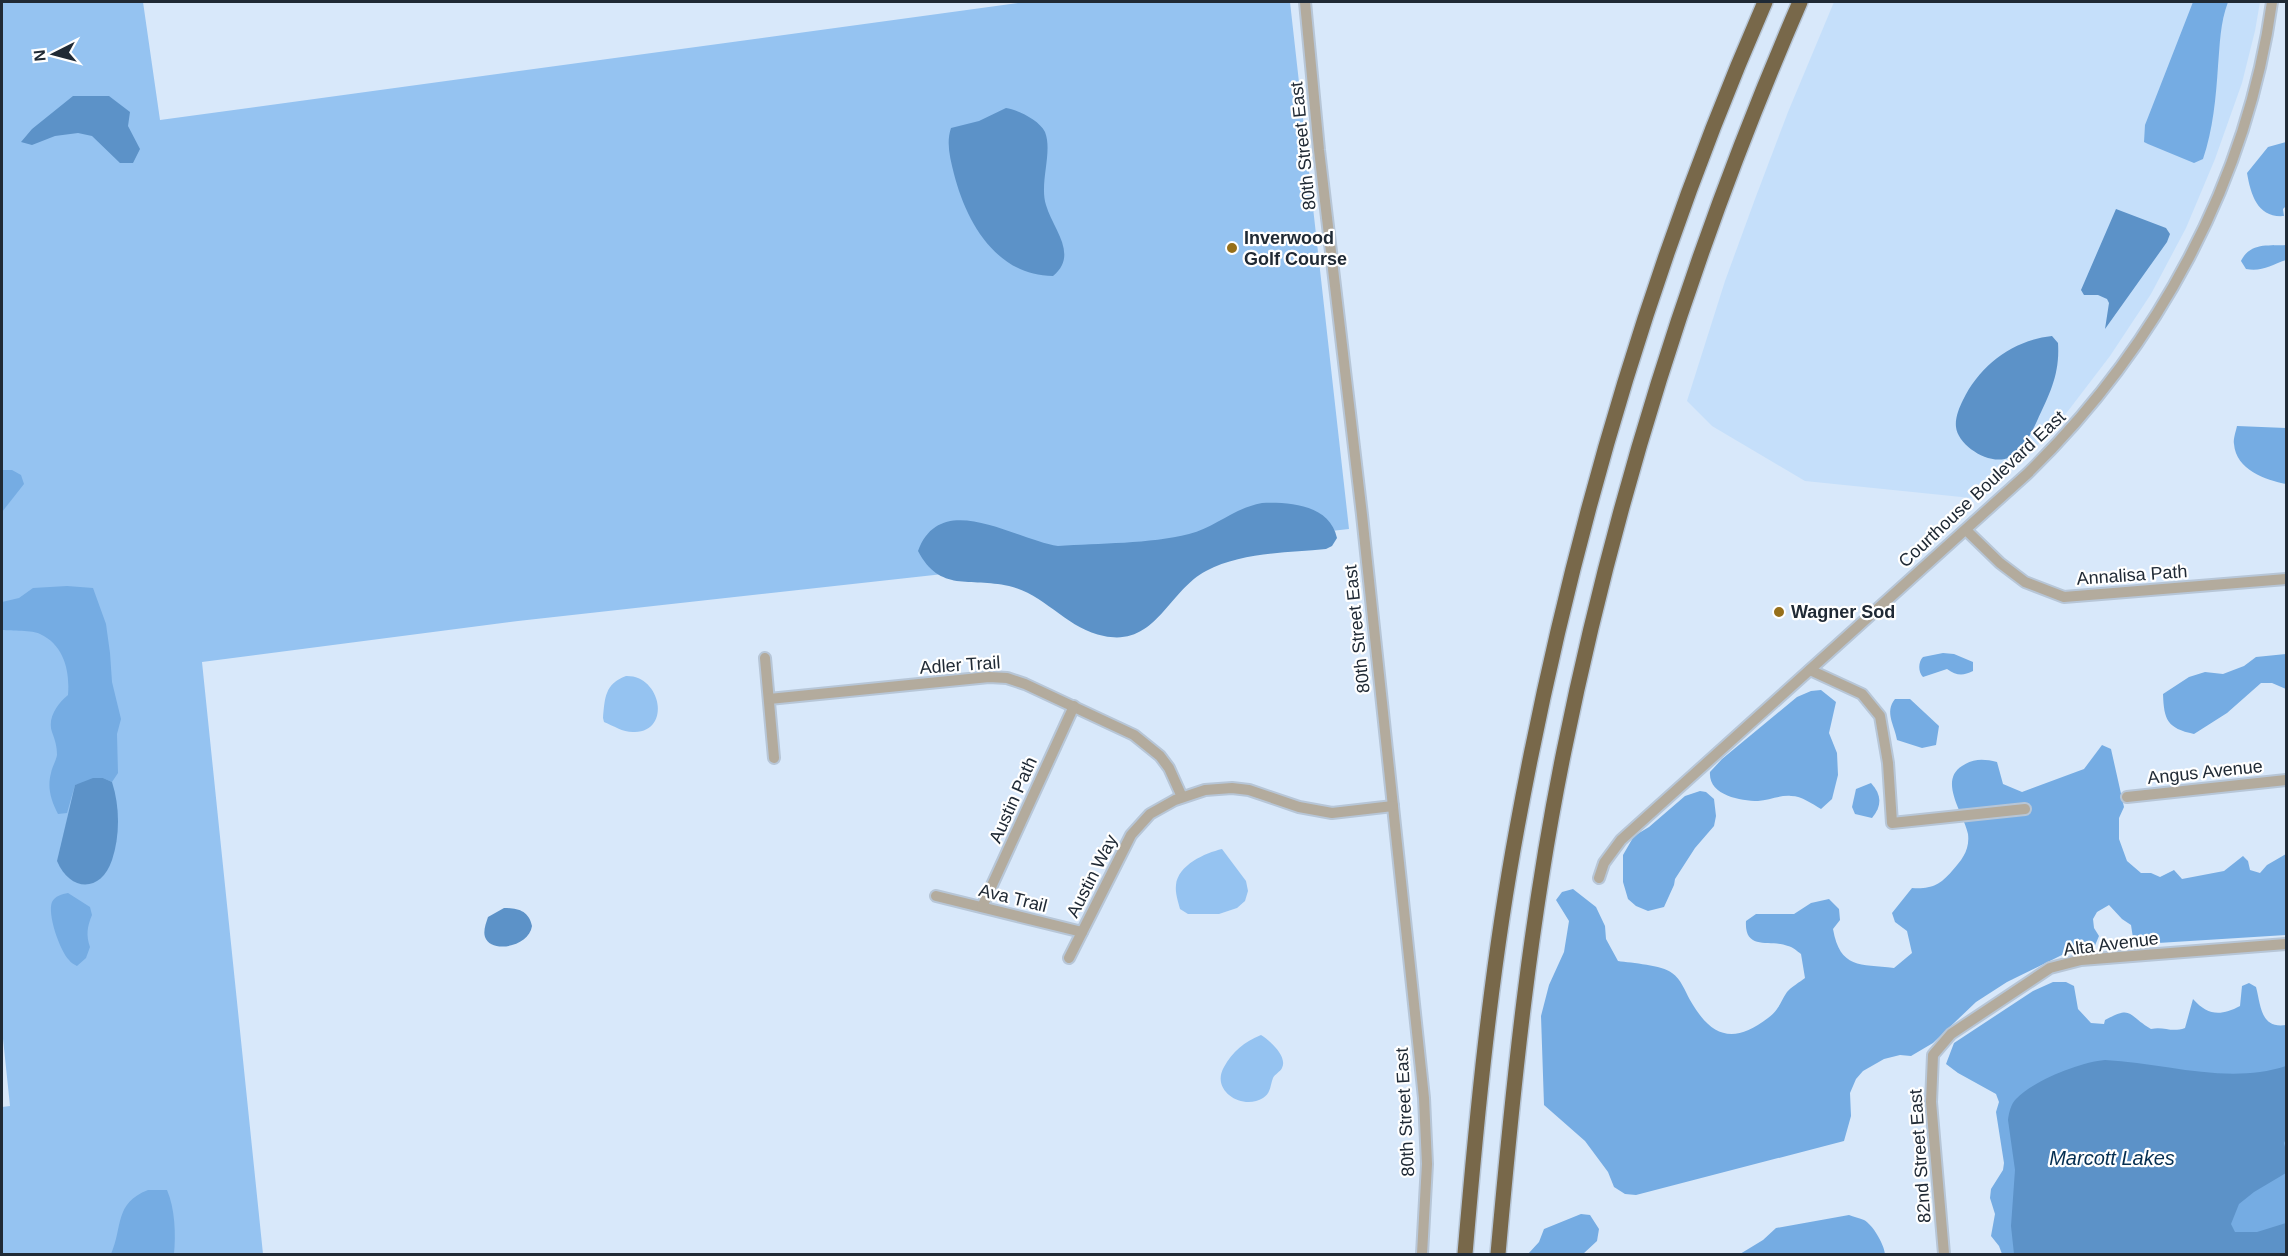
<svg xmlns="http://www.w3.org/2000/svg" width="2288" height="1256" viewBox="0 0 2288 1256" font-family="Helvetica,sans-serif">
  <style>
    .built { fill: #c5dffa }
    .green { fill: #95c3f1 }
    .forest { fill: #75ace3 }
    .water { fill: #5c92c8 }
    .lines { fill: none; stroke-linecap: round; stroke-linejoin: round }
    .minor-casing { stroke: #b7c6d7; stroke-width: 14 }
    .highway-casing { stroke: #b7c6d7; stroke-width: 18 }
    .minor { stroke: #b3ab9d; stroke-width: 10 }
    .highway { stroke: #78684a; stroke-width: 15 }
    .poi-dot { fill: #966f1a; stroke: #fff; stroke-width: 2 }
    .labels { text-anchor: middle; stroke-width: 4.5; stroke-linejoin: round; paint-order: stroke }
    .street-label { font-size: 18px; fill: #202a35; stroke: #fff }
    .poi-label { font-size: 18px; font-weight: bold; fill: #202a35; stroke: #fff; text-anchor: start }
    .water-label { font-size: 20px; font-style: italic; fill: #052f52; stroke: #fff }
  </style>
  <rect width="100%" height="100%" fill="#d8e8fa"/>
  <polygon class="built" points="1834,2 2260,2 2255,31 2242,83 2215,159 2186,228 2151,294 2110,356 2068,411 2031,452 1981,499 1805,481 1712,426 1687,401 1725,281 1755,199 1788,112"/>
  <g class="green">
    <polygon points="2,2 143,2 160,120 1026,2 1290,2 1349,529 518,621 202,662 263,1254 2,1254 2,1107 10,1106 2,1029"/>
    <path d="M626,676C661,675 672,731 635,732C624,733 614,726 604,722L603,718C605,697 605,684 626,676Z"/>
    <path d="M1222,849L1246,881L1248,891L1245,901L1237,908L1219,914H1188L1180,909C1178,901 1175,893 1176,885C1178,865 1205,853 1222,849Z"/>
    <path d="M1261,1035C1269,1040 1288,1056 1282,1068C1280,1072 1275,1074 1273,1078C1270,1086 1271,1093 1263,1098C1243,1111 1210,1091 1224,1067C1233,1051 1244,1042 1261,1035Z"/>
  </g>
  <g class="forest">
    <path d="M2193,2H2228C2220,23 2220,44 2218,66C2216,97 2213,130 2203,159L2194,163L2148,144L2144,142L2145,125Z"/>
    <path d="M2286,142V206L2283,209L2284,216C2258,218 2251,196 2247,173L2268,147Z"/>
    <path d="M2286,245V260C2271,265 2262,272 2246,269L2241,261C2250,242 2269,246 2286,245Z"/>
    <path d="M2237,426L2286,428V484C2266,480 2236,470 2234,444C2233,439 2236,431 2237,426Z"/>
    <polygon points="2,470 12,470 21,475 24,484 2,512"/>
    <path d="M67,586L93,588L106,624L110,653L112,682L121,719L117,734L118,773L112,782L103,778L75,785L67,813L58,814C51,800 47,788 51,773C52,767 56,761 57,755C57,746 55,740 52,732C47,718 58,703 68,695C70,671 64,645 40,634C33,630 11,631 2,630V602L19,598L33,588Z"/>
    <path d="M1943,653L1954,654L1973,662V671C1963,676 1957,676 1947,669L1923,677C1918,672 1918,662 1923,657Z"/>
    <path d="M2286,654V689L2272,683H2261L2227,713L2194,734C2167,728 2164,720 2163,694L2189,677L2205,672L2223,674L2244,666L2256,657Z"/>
    <path d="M1821,690L1836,702L1829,733L1837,753L1838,775L1832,799L1821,809C1812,804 1802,796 1791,796C1780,795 1769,800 1758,801C1740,801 1708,795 1710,772L1722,759L1797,697L1811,691Z"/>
    <path d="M1895,699H1910L1939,726L1936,745L1922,748L1897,740C1895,726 1884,712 1895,699Z"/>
    <path d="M2102,745L2111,749L2124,807L2119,818V839L2127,861L2141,873H2151L2160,877L2174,870L2182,879L2224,871L2243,856L2248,861L2250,870L2260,873L2267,865L2286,854V935L2142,944L2133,938L2131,925L2122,919L2109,905L2097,912L2093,919L2094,928L2099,936L2093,950L2064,954L2007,982L1976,1002L1933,1043L1911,1056L1900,1055L1884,1059L1863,1071L1856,1079L1850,1093L1851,1116L1844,1141L1636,1195L1625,1194L1614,1187L1608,1172L1585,1141L1544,1105L1541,1016L1549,985L1564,952L1569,921L1556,900L1562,892L1573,889L1596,907L1605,926L1606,939L1618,961C1632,963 1662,965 1672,973C1681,979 1685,991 1690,1000C1711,1037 1733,1045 1768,1018C1780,1009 1780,1002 1787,992C1791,987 1800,982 1805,978L1801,954C1797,951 1793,947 1788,946C1771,939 1744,952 1746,921L1756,914H1794L1811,903L1829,899L1839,909L1840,920L1833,929C1840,969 1860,964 1894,968L1912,953L1907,931L1895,922L1892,913L1912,888C1931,889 1939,886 1952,871C1962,860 1970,850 1968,834C1964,814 1938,781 1962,766C1974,758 1984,759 1997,762L2003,784L2022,792L2084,769Z"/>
    <path d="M1871,783C1882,795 1882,806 1872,818L1855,814L1852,807L1856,789Z"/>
    <polygon points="1700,791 1706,792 1714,799 1716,816 1714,826 1695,848 1675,879 1674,885 1664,907 1648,911 1636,906 1628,899 1623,882 1623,855 1634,836 1649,827 1685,796"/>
    <path d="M68,893L90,907L92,915C87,927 86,935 90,947L86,958L77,966C74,964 71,963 69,960C60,951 47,914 52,902C55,896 62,894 68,893Z"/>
    <path d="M2053,982H2066L2074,986L2078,1009L2091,1023L2104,1024L2105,1020C2133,1005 2127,1015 2151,1029C2164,1026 2171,1033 2185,1028L2193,999C2208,1016 2221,1016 2240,1006L2242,986L2249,983L2256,987C2261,1005 2260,1029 2286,1025V1254H2002L1999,1246L1991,1236L1995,1214L1990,1198L1991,1189L2003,1170L2004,1163L1996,1112L1999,1102L1996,1094L1958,1073L1946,1064L1954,1043L2033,991Z"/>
    <path d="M148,1190H167C175,1208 176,1235 174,1254H111C123,1227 114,1203 148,1190Z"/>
    <polygon points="1581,1214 1590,1215 1599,1229 1597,1241 1583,1254 1528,1254 1539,1242 1544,1229"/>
    <path d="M1849,1215C1853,1217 1860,1218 1864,1220C1873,1225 1884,1244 1885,1254H1740L1763,1240L1776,1228Z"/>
  </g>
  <g class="water">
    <polygon points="73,96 109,96 130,112 128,126 140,149 133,163 120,163 92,136 78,133 55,136 32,145 21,142 32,129"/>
    <path d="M1006,108C1018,110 1039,120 1045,132C1053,152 1039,183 1046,205C1053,229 1079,255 1053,276C996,276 966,221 954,174C950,158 946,143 951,128L979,121Z"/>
    <polygon points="2116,209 2166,228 2170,234 2167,242 2105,329 2109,303 2107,299 2098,295 2084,295 2081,290"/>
    <path d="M2052,336L2058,343C2060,374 2050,393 2037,421C2031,434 2023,450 2010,457C1991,467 1958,446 1956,427C1955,418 1959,408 1963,400C1980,365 2013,340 2052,336Z"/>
    <path d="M1262,503C1291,502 1330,505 1337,538L1332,546L1326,549C1287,553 1242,552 1206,571C1168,591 1156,647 1104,636C1067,629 1045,594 1009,586C969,577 940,593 918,551C941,488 1015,540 1058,546C1099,543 1150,544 1189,534C1216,527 1234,508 1262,503Z"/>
    <path d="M93,778H103L112,782C120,807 120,836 112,860C101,893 70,892 57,861L75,785Z"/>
    <path d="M504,908C518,908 529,911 532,926C529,947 491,954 485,937C483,931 486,923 488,917Z"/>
    <path d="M2105,1060C2165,1063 2228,1085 2286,1066V1139L2284,1143L2286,1151V1173L2254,1192L2239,1204L2231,1224L2235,1232H2257L2286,1223V1254H2014L2011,1226L2015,1170L2008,1120C2009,1112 2011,1104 2016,1099C2034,1080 2081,1062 2105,1060Z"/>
  </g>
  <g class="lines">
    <defs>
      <g id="minor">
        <polyline points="1305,2 1319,150 1362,515 1424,1098 1427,1164 1422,1254"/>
        <polyline points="1966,530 2000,563 2025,582 2064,597 2286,579"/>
        <polyline points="765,658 774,758"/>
        <polyline points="1810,670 1862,694 1880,716 1888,763 1892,823 2025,809"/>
        <polyline points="769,699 989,677 1007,678 1025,684 1134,735 1160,756 1169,768 1182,797"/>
        <polyline points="2127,797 2286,780"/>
        <path d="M1599,878L1604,863L1621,840L2027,474C2157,347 2247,182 2272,2"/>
        <polyline points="936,896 1082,932"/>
        <polyline points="982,907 1074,706"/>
        <polyline points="1069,958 1131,835 1150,814 1175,800 1205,790 1232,788 1249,790 1299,807 1332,813 1393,806"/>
        <polyline points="1944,1254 1931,1102 1933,1055 1951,1034 2050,968 2081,960 2286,944"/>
      </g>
      <g id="highway">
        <path d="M1465,1254C1477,1112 1491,969 1517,828C1569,544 1650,266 1765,2"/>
        <path d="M1498,1254C1513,1086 1530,918 1564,751C1616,494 1696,242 1800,2"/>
      </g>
    </defs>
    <use href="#minor" class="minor-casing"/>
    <use href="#highway" class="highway-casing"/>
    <use href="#minor" class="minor"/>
    <use href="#highway" class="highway"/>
  </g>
  <g class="poi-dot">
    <circle cx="1232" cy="248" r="6"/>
    <circle cx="1779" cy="612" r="6"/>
  </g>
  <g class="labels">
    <g class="street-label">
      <text transform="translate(1303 146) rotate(-96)" y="6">80th Street East</text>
      <text transform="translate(1982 489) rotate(-43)" y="6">Courthouse Boulevard East</text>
      <text transform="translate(2132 575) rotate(-4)" y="6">Annalisa Path</text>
      <text transform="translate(1357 629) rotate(-96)" y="6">80th Street East</text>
      <text transform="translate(960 665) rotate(-4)" y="6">Adler Trail</text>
      <text transform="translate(2205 772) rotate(-6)" y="6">Angus Avenue</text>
      <text transform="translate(1013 800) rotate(-66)" y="6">Austin Path</text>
      <text transform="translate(1092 876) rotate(-63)" y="6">Austin Way</text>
      <text transform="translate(1013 898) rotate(14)" y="6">Ava Trail</text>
      <text transform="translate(2111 944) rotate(-7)" y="6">Alta Avenue</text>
      <text transform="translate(1405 1112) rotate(-93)" y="6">80th Street East</text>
      <text transform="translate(1920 1156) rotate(-94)" y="6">82nd Street East</text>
    </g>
    <g class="poi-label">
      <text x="1244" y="244">Inverwood<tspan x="1244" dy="21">Golf Course</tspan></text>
      <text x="1791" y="618">Wagner Sod</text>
    </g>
    <g class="water-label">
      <text x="2112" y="1165">Marcott Lakes</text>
    </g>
  </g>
  <rect width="2288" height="1256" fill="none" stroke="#202a35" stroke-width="6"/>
  <g transform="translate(54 54) rotate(264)" stroke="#ffffff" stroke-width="4.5" paint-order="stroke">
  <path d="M0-4.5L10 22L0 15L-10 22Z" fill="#202a35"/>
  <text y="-9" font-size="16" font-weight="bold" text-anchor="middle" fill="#202a35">N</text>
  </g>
</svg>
